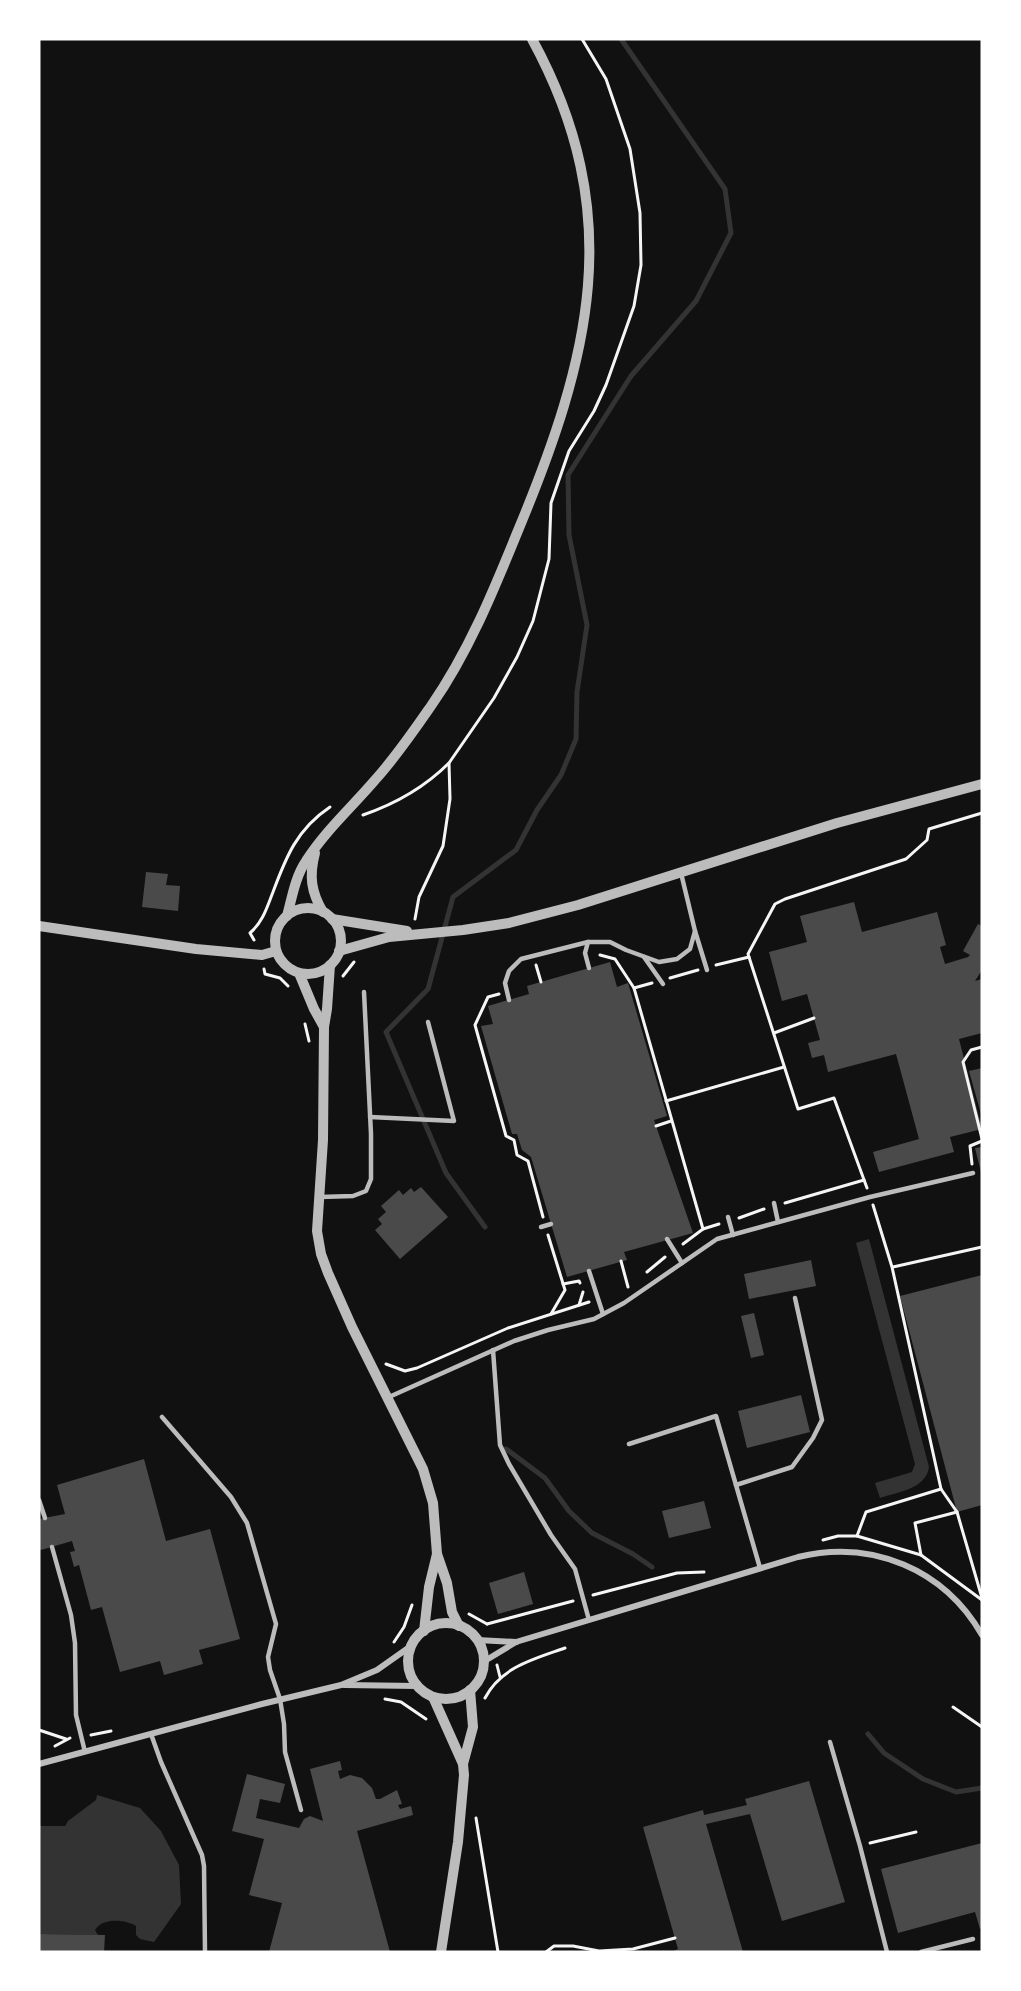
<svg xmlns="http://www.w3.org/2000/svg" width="1021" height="1991" viewBox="0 0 1021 1991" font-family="'Golos Text',sans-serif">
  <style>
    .water { fill: #333 }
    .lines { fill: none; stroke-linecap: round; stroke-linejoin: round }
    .stream { stroke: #333; stroke-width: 5 }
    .building { fill: #4a4a4a }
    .path { stroke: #f5f5f5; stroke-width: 3 }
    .service { stroke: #bcbcbc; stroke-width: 4.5 }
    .minor { stroke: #bcbcbc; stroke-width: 6 }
    .tertiary { stroke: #bcbcbc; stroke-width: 10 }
  </style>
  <rect width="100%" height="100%" fill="#111"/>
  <g class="water">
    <path d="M869,1239L929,1467C926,1489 898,1492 880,1498L875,1483L912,1472L915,1464L856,1243Z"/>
    <path d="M97,1795L140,1808L161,1831L179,1865L181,1904L154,1942L140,1939L136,1935V1926C126,1920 103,1917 95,1930L98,1935L39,1934V1826H65L68,1821L96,1800Z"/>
  </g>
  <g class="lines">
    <g class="stream">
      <polyline points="485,1227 446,1173 386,1032 428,989 453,897 516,850 537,810 561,775 576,739 577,692 587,625 569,535 568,475 631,376 696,301 731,233 725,189 621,39"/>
      <polyline points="506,1449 545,1478 569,1511 592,1533 633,1554 652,1567"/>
      <polyline points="868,1734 884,1753 923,1779 956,1792 982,1788"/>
    </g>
  </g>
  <g class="building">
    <polygon points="146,872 168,874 166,885 180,886 178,911 142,907"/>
    <polygon points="854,902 862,932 937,912 946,945 940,947 945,964 968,957 970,955 963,951 978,924 982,926 982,970 975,981 982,979 982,1033 959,1039 982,1129 950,1137 954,1152 879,1172 873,1152 919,1139 896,1054 828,1072 824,1055 812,1058 808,1043 820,1040 807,994 782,1001 769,952 807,942 800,916"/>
    <polygon points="610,962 617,987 628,983 667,1116 654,1120 693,1233 624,1252 627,1260 567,1277 531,1157 522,1150 517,1134 512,1134 481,1026 493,1024 488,1006 529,994 527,986"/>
    <polygon points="982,1068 982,1114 981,1114 969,1071"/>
    <polygon points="982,1147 982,1172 981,1172 975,1148"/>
    <polygon points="421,1187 448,1217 400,1259 375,1230 382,1224 378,1219 386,1212 381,1206 399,1190 403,1195 411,1188 414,1192"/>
    <polygon points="811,1260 816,1286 749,1299 744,1274"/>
    <polygon points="982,1275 982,1505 957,1512 900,1296"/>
    <polygon points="754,1313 764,1355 751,1358 741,1316"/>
    <polygon points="801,1395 810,1432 747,1448 738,1411"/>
    <polygon points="144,1459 166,1541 210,1529 240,1639 199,1650 203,1664 164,1675 160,1661 120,1672 102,1607 91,1610 79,1565 74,1567 70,1552 75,1551 72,1541 41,1550 39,1548 39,1519 65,1514 57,1485"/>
    <polygon points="704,1501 711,1528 669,1538 662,1511"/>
    <polygon points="524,1572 533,1604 498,1614 489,1583"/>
    <polygon points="340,1761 342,1770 338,1771 340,1779 350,1775 362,1778 372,1788 376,1799 380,1799 397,1790 402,1804 398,1805 400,1809 411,1806 413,1815 357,1831 390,1952 269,1952 282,1903 249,1895 264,1839 232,1831 247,1774 285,1784 280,1803 260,1799 256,1818 299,1828 304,1819 310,1816 323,1821 310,1769"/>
    <polygon points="809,1781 845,1902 782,1921 750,1814 706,1824 743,1952 671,1952 678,1949 643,1827 703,1810 704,1815 747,1805 745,1799"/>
    <polygon points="982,1843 982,1928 980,1929 975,1912 898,1933 881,1869"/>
    <polygon points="39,1934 105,1935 104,1952 39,1952"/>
  </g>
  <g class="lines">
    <g class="path">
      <path d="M363,815C395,804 424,788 449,763"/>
      <polyline points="415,919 419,897 443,846 450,799 449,763 494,698 517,657 533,621 549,559 551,503 569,451 594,411 606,385 634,306 641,265 640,213 630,149 606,79 582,39"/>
      <path d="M254,940L250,933C263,922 267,907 273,892C286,857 297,829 330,807"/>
      <polyline points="600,955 615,959 634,988 703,1229"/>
      <polyline points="536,965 541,982"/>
      <polyline points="716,965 749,957"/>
      <polyline points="264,969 265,974 280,978 288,986"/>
      <polyline points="343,976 354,962"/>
      <polyline points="670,978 698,970"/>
      <polyline points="634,988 652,983"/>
      <polyline points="499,994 488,997 475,1025 506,1136 514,1140 517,1155 528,1161 543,1217"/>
      <polyline points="305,1024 309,1041"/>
      <polyline points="774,1033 814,1018"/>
      <polyline points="982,1047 971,1050 963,1062 982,1139"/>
      <polyline points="666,1101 784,1067"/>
      <polyline points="656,1126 671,1121"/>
      <polyline points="972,1164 970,1146 982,1141"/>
      <polyline points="867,1188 834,1098 798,1109 748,954 775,904 785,899 906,859 927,840 929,829 982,813"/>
      <polyline points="785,1203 864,1180"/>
      <polyline points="873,1205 892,1267 941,1489 957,1512 982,1598"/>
      <polyline points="739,1218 764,1209"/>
      <polyline points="548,1235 565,1290 551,1314"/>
      <polyline points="683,1244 703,1229 719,1224"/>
      <polyline points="621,1261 628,1287"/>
      <polyline points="893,1267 982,1247"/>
      <polyline points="647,1272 665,1257"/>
      <polyline points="563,1284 579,1281 580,1283"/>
      <polyline points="579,1305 583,1292"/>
      <polyline points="386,1364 405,1371 417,1368 508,1328 589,1302"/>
      <polyline points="857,1536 866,1512 941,1489"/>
      <polyline points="823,1540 838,1536 857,1536 921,1555 982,1600"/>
      <polyline points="921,1555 915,1523 957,1512"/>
      <polyline points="593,1595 677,1573 704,1572"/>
      <polyline points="469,1614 487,1624"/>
      <polyline points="487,1624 573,1601"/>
      <polyline points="394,1642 404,1627 412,1605"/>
      <polyline points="497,1665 500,1677"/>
      <path d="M485,1698C501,1667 534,1659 565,1648"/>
      <polyline points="385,1699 401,1702 426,1719"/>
      <polyline points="953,1707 982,1727"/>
      <polyline points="39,1730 66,1739"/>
      <polyline points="91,1735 111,1731"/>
      <polyline points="55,1746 70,1738"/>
      <polyline points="476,1818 498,1952"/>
      <polyline points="870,1843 916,1832"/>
      <polyline points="546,1952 554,1946 573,1946 599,1951 633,1949 675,1938"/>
    </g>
    <g class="service">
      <polyline points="695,931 707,970"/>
      <polyline points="588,942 585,953 589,968"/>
      <polyline points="644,957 663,984"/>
      <polyline points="509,1000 505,983 509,971 521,959 588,942 610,942 626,950 659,962 677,959 690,949 695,931 681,873"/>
      <polyline points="370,1117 454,1121 428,1022"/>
      <polyline points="320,1197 353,1196 366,1191 371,1179 371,1134 364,992"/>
      <polyline points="774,1203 778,1222"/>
      <polyline points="728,1217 733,1235"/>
      <polyline points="541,1227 551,1224"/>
      <polyline points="667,1239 682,1263"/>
      <polyline points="589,1271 603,1314"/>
      <polyline points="493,1350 500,1445 509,1464 551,1535 575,1569 589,1620"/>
      <polyline points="389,1397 514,1341 548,1330 594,1319 624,1303 717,1239 870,1197 973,1173"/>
      <polyline points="162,1417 231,1497 247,1523 276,1624 268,1657 270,1670 280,1699 284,1724 285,1752 301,1810"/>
      <polyline points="629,1444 716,1416 760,1568"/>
      <polyline points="736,1485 792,1467 813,1438 822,1420 795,1298"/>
      <polyline points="39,1500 45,1518"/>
      <polyline points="52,1547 71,1615 75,1643 76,1715 85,1752"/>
      <polyline points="151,1734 161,1762 202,1855 204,1866 205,1952"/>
      <polyline points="830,1742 860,1846 887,1952"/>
      <polyline points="921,1952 973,1939"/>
    </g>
    <g class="minor">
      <polyline points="477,1640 516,1642"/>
      <path d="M483,1662L516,1642L798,1557C872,1539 944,1569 982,1635"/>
      <polyline points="344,1685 417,1686"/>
      <polyline points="39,1764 262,1704 341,1685 377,1670 411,1646"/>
    </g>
    <g class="tertiary">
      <path d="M315,853C309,876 311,892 323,912"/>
      <circle cx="308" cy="941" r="33"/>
      <path d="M287,916C292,898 295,877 306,861C325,831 352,807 375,780C396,757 413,732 431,706C468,653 493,592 517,533C590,358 628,215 532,39"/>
      <polyline points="332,919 407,931"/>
      <polyline points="39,926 196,949 262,955 276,951"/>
      <polyline points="339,951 389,937 463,930 509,923 578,905 837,823 982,784"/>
      <polyline points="330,965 327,1009 324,1027 323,1140 317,1231 321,1254 328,1273 352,1327 423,1469 433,1503 437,1554 447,1583 452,1612 459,1626"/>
      <polyline points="299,973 314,1009 324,1027"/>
      <circle cx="446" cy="1661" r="38"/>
      <polyline points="424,1631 429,1587 437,1554"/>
      <polyline points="433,1697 463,1764"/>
      <polyline points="441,1952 458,1842 464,1775 463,1764 473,1727 470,1690"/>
    </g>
  </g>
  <rect width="1021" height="1991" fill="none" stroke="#ffffff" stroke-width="81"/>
</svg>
